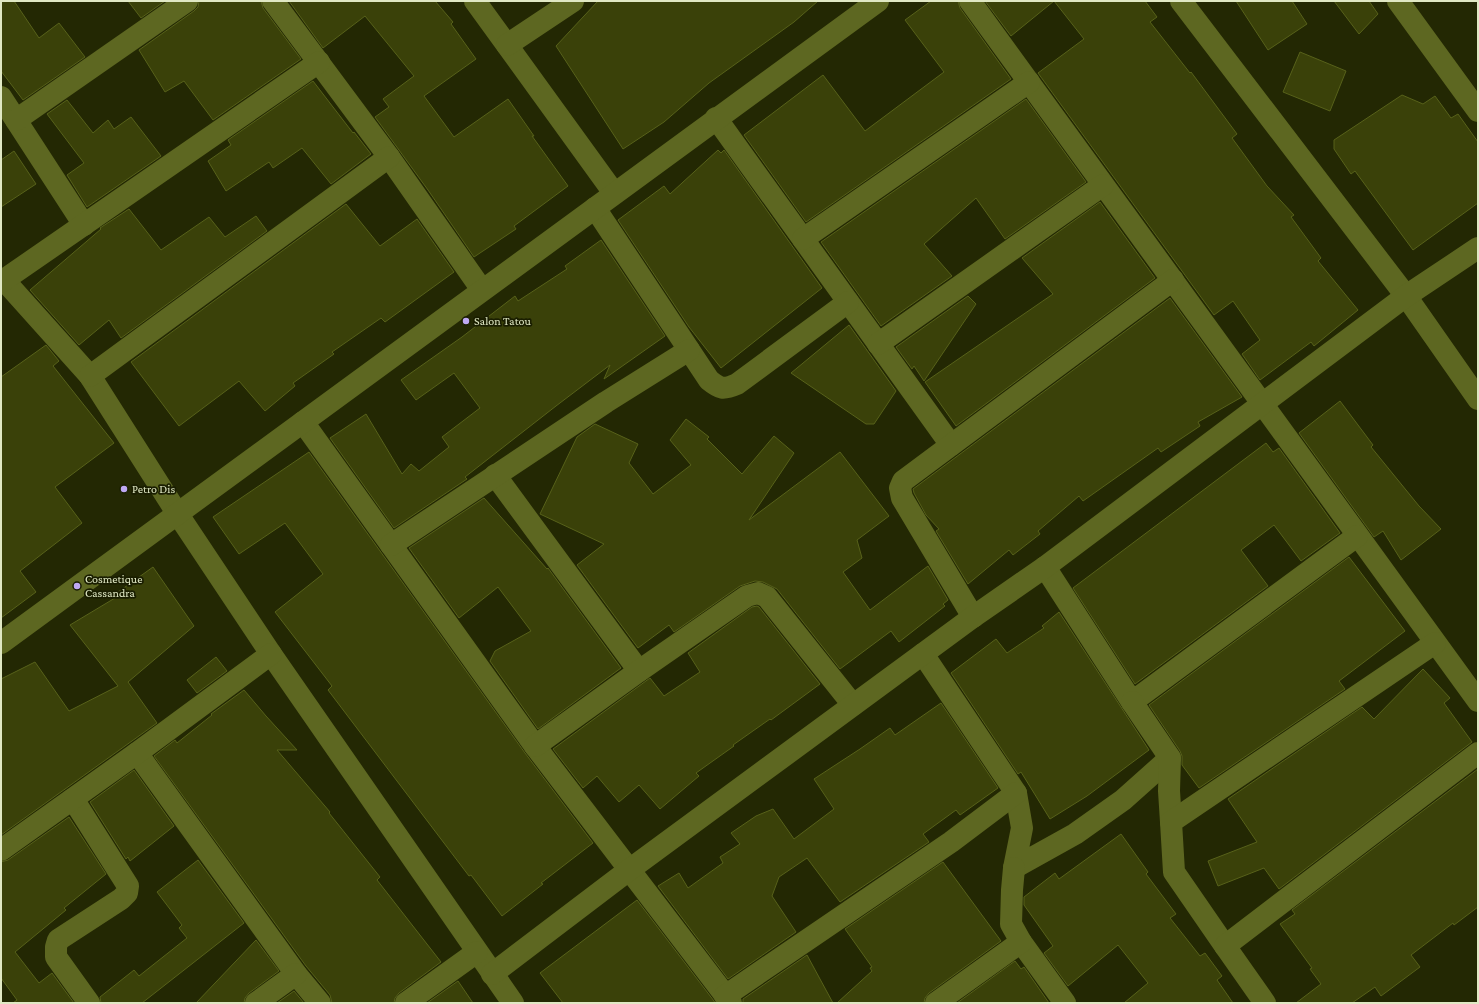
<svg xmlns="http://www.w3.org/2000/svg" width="1479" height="1004" viewBox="0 0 1479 1004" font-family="'Crimson Pro',serif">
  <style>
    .building { fill: #3a4109; stroke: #57611a }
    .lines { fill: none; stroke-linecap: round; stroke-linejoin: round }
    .minor { stroke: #5d6721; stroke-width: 22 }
    .poi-dot { fill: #bfa9f4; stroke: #1a1e00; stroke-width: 1.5 }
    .labels { text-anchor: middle; stroke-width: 3.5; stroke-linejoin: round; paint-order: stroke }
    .poi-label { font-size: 12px; fill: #e0e8c4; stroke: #1a1e00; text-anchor: start }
  </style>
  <rect width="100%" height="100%" fill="#232803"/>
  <g class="building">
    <polygon points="1,1 14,1 39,38 59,23 85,57 23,100 1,71"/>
    <polygon points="128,1 165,1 141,18"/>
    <polygon points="199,1 261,1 263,8 301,59 213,120 184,81 165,92 139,50 194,11 198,7"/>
    <polygon points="289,1 435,1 453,22 451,24 476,59 424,96 454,137 508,99 534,136 532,136 568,186 514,226 516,229 474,257 428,190 375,117 389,107 383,99 414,76 365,16 323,48"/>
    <polygon points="598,1 818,1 794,22 709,83 664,122 623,149 556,46"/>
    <polygon points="931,1 958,1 960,8 1011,79 806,222 744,135 823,75 865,131 944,72 905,20"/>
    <polygon points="985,1 1054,1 1011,36"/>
    <polygon points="1054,1 1145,1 1157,17 1150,22 1190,73 1191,72 1237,134 1232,138 1267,186 1294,215 1291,217 1321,258 1318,261 1358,310 1314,346 1311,342 1260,380 1242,354 1260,340 1233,301 1214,315 1038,73 1084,39"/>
    <polygon points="1236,1 1292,1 1307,24 1268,50"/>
    <polygon points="1334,1 1369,1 1378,14 1359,34"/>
    <polygon points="1300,52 1346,71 1330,111 1283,92"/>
    <polygon points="313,81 353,133 354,132 371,154 331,184 302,148 273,168 269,162 226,191 208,161 231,145 228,140"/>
    <polygon points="1402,95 1423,104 1435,96 1451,118 1458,114 1478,142 1478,203 1413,250 1355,171 1351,174 1334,149 1334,140"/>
    <polygon points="1026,99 1086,182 1005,239 976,198 924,244 952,276 881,326 821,242"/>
    <polygon points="67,100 93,133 108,120 114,129 131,117 161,156 87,207 67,175 84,163 47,114"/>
    <polygon points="718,150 721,153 724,150 822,288 721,368 689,327 618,220 664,186 670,194"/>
    <polygon points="14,151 36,184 1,207 1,160"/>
    <polygon points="1100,202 1155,278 956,426 925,382 1053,294 1022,258"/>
    <polygon points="346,204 380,246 417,219 454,272 385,322 381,318 332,352 334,354 293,383 295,386 265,411 239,381 179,426 131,362"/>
    <polygon points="129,209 161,250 209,217 225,237 256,216 267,231 121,338 109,320 79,345 30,290 101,229 100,228"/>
    <polygon points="601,240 665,336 604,379 610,365 556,406 465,477 467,479 394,528 330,438 366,414 402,474 411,464 419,471 449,447 442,437 480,408 454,373 416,400 401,380 462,337 515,296 518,301 567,269 565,266"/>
    <polygon points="968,296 976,304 924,381 914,366 912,369 896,347"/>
    <polygon points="1170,298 1242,397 1198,422 1200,426 1161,452 1158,448 1083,501 1079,496 1038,531 1040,534 1013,555 1009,550 968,584 936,531 939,529 926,515 914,493 913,489"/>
    <polygon points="849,325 896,391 874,424 866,424 791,373"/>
    <polygon points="46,345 59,361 53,366 114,443 55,487 82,523 20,571 36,592 1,618 1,377"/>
    <polygon points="1340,401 1373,445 1371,447 1419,506 1441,529 1401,560 1383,531 1374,537 1299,433"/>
    <polygon points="686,419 709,437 707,439 742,474 774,436 794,453 749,520 840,452 889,516 857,540 862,558 843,572 870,610 928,566 948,600 943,604 945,606 899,642 891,631 840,669 777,589 763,582 755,581 740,586 674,632 669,625 638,648 577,565 604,544 540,514 577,437 595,424 638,444 629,463 653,494 691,465 670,440"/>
    <polygon points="1266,443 1273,452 1279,448 1340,533 1301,561 1274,525 1241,550 1268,586 1135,684 1073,588"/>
    <polygon points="309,452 525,753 593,843 541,883 543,884 502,916 471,875 469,876 328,690 332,686 275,612 323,574 285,523 239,554 213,517"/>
    <polygon points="484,498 547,569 548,568 621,668 538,729 490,661 495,651 531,631 498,587 459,618 409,548"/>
    <polygon points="1349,557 1405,631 1339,681 1345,689 1199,788 1182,765 1182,756 1180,751 1149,705"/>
    <polygon points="153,567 194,626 128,682 157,723 1,835 1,679 35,662 69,711 118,686 70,625 115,598 114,595"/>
    <polygon points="757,606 759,607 820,684 771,720 770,719 733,745 734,746 696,773 699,776 660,809 639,785 619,802 597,776 583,788 553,749 650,678 664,696 700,672 688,653 752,607"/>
    <polygon points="1059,612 1149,750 1087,796 1050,819 1021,772 1018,774 951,673 996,639 1007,653 1044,628 1042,626"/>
    <polygon points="216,657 227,671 197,693 187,680"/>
    <polygon points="1423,669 1450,698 1444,703 1472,742 1279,889 1264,868 1218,886 1208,861 1257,842 1228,799 1362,707 1374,719"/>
    <polygon points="244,690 266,716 297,750 277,750 330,812 329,813 380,877 377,880 441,962 399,993 395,998 394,1003 332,1003 330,995 306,966 154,756 175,740 177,743 212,715 211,714"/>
    <polygon points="941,703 998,788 960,815 956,810 923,834 929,842 840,902 807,858 779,877 772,896 796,932 728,979 658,886 679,873 688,888 723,863 720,857 740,844 731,833 756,816 773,809 794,839 834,809 814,779 860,749 890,728 895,735"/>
    <polygon points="1478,769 1478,907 1454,925 1453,923 1411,955 1420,967 1381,996 1375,987 1352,1003 1296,1003 1321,984 1310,969 1312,968 1280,924 1295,914 1292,910"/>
    <polygon points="134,770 174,826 130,861 128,857 126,859 90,802"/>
    <polygon points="69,817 106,874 64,908 66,910 15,952 39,983 52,973 74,1003 13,1003 17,1000 1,978 1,862 8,860"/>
    <polygon points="1121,834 1148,872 1146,874 1176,914 1170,918 1200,956 1205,953 1222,976 1217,980 1233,1003 1124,1003 1148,983 1118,945 1068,986 1044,953 1053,946 1024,905 1024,897 1055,873 1059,879"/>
    <polygon points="198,860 244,923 142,1003 101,1003 100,997 134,970 139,976 187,938 179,928 182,925 157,892"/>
    <polygon points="943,862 1001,941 929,993 925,998 924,1003 837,1003 872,971 870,968 872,967 845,929"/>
    <polygon points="637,900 714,1001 715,1003 563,1003 540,973"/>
    <polygon points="256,940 279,971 249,993 245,998 244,1003 196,1003"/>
    <polygon points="807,955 833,1003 743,1003 743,999"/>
    <polygon points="1015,961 1021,969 1024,967 1049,1003 957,1003"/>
    <polygon points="458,981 473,1003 427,1003"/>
    <polygon points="294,991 304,1003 277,1003"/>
  </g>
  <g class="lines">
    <g class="minor">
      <polyline points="273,1 389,157 482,290"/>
      <polyline points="475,1 614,193"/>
      <polyline points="970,1 1478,701"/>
      <polyline points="1181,1 1406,296 1478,399"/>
      <polyline points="1398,1 1478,111"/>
      <polyline points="507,45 573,1"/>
      <polyline points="1,97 84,225"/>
      <polyline points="716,118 951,445"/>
      <polyline points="16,120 187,1"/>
      <path d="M595,208L709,380C720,389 723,390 737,384L848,302"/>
      <polyline points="803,239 1029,82"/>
      <polyline points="4,280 90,376 177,513 271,654 513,1003"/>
      <polyline points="1,282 319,62"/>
      <polyline points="878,344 1103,185"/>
      <polyline points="90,376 389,157"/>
      <polyline points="303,422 535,746 731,1003"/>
      <polyline points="495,475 639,671"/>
      <polyline points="391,545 606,402 689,350"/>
      <polyline points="1045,567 1132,702 1357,536"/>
      <polyline points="973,617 902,498 900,488 903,481 1173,280"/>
      <polyline points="1,643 878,1"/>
      <polyline points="923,654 1016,793 1022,828 1014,868 1075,834 1123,800 1170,758"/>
      <polyline points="1132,702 1170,758 1169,791 1171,822"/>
      <polyline points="535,746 639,671 747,596 758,593 767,597 853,705"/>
      <polyline points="137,753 296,974 320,1003"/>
      <polyline points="73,799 128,886 127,893 121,899 58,940 56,947 56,957 89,1003"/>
      <polyline points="1,850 137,753 271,654"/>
      <polyline points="1021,942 1065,1003"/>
      <polyline points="1225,946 1174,872 1171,822 1435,643"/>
      <polyline points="492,974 629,870 973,617 1045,567 1406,296 1478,248"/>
      <polyline points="725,996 951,842 1016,793"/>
      <polyline points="256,1003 296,974"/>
      <polyline points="406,1003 477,952"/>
      <polyline points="936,1003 1021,942 1011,924 1012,890 1014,868"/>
      <polyline points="1265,1003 1225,946 1478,753"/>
    </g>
  </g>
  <g class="poi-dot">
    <circle cx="466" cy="321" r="4"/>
    <circle cx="124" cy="489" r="4"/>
    <circle cx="77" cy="586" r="4"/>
  </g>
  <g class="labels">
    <g class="poi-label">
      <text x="474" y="325">Salon Tatou</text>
      <text x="132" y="493">Petro Dis</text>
      <text x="85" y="583">Cosmetique<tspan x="85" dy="14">Cassandra</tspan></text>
    </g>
  </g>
  <rect width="1479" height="1004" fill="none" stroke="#e0e8c4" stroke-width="4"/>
</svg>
